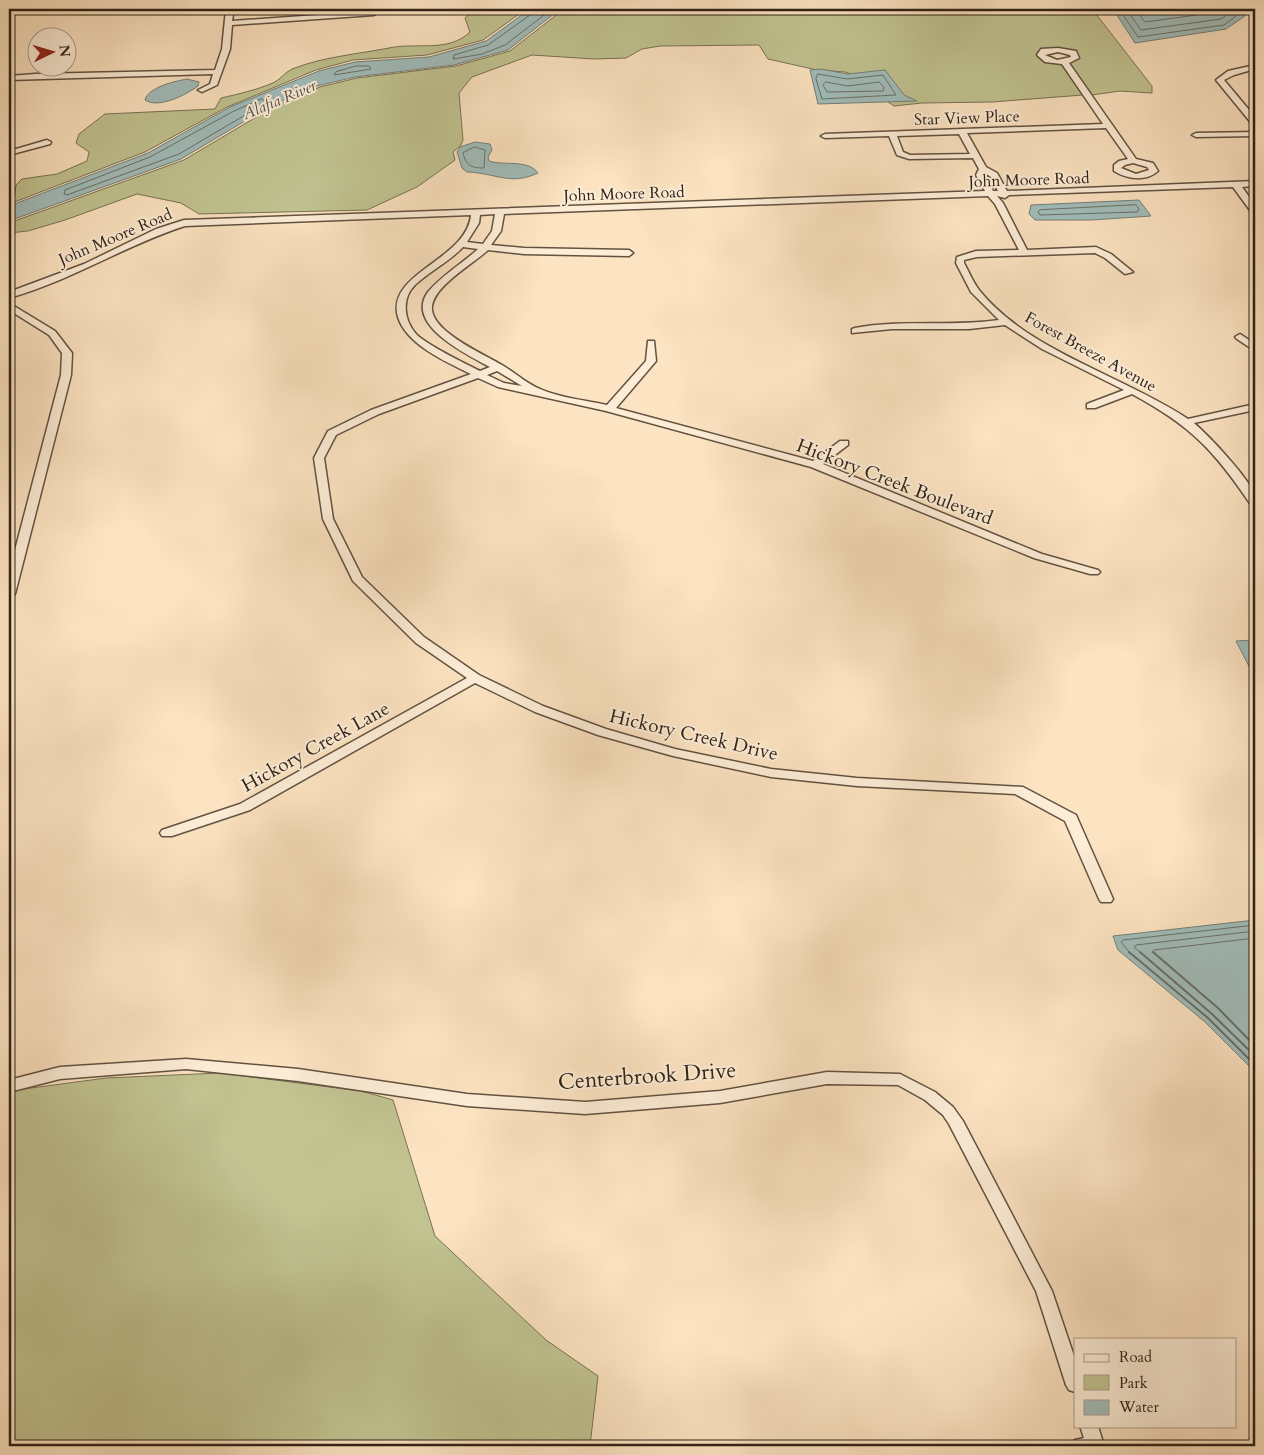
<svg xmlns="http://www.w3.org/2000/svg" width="1264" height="1455" viewBox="0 0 1264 1455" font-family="Cardo,serif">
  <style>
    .green { fill: #c1c391; stroke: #787254 }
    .water { fill: #a1bdbb; stroke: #737f79 }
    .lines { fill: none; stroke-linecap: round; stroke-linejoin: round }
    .shore-far1 { stroke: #687068; stroke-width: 1 }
    .shore { stroke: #687068; stroke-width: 2 }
    .minor-casing { stroke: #625241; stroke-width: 3 }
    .minor { fill: #fdedd7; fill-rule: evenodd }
    .labels { text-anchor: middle; stroke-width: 4; stroke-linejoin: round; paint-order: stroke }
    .far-water-label { font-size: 16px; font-style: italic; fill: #515048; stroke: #fdedd7 }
    .far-street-label { font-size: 16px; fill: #2f2216; stroke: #fdedd7 }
    .street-label { font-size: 19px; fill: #2f2216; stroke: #fdedd7 }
    .near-street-label { font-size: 22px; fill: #2f2216; stroke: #fdedd7 }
  </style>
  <rect width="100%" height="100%" fill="#fce3c1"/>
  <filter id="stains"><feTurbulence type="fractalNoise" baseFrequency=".004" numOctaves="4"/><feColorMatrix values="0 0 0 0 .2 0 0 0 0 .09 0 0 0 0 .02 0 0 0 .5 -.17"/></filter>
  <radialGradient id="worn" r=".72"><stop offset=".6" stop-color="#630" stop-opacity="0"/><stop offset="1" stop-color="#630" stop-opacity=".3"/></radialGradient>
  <g class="green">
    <path d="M476,9H526L483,40L427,55L353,60L316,70L227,107L145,152L9,204L15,194L16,185L22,179L57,174L87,161L89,152L76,143L79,134L105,114L215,109L221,98C239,94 256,90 273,83C280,80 285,72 292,69C322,57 358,54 389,48C417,42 448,53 470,32L465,18Z"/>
    <path d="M564,9H1092L1152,86V93L1120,91L1092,95L1069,62L1076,60L1079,56C1069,46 1049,46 1037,52V56L1046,61L1060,63L1083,95L992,102L922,103L894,106L870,90L862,78L845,72L817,70L768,59L759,45L660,46L642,49L626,58L594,59L532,55L472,77L459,93L463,140L461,145L453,152L455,160L417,187L367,210L199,214L181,203L137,194L65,220L28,231L9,233V223L184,160L273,107L320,87L357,78L456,66L510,51Z"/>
    <polygon points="220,1073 361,1091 393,1100 435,1236 546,1340 598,1376 590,1446 9,1446 9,1091 106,1078"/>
  </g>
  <g class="water">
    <polygon points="530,9 560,9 508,50 454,65 355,77 317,86 270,106 181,159 9,221 9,206 148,153 230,107 319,71 355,62 429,57 486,41"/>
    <polygon points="1113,9 1238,9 1245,16 1226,29 1135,43"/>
    <polygon points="821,69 848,74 885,70 904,95 917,101 818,104 810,70"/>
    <path d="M187,79L199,82L198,86C186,95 158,109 145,100C148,87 176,81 187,79Z"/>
    <path d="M475,142L490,144L492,150L488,157L489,161C504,166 528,159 538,173C510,186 496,173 467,172L462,168L457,152L460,147Z"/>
    <polygon points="1139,200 1151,216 1092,220 1035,220 1029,214 1031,205"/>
    <polygon points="1255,640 1255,678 1236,641"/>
    <polygon points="1255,920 1255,1072 1205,1022 1118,950 1113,936"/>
  </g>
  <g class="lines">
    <g class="shore-far1">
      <polyline points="532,9 530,15 488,45 454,55 453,59 482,54 505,45 552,9"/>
      <polyline points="1119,9 1138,37 1224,25 1236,16 1235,9"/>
      <polyline points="1126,9 1141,30 1221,19 1228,14 1229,9"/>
      <polyline points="1135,9 1145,22 1218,12 1221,9"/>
      <polygon points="356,66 369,66 371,69 334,75 336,72"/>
      <polygon points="818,74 847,79 883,75 896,95 822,99 816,79"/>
      <polygon points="826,82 848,86 879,82 884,87 883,91 827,92 823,85"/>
      <polygon points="262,99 265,101 264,104 179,154 67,195 64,194 65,190 150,157 232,112"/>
      <path d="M475,147L485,150L484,168C472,168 466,166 463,153Z"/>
      <polygon points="1136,205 1139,209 1137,212 1040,215 1038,212 1040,210"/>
      <polyline points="1130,953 1121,942 1123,940 1255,925"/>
      <polyline points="1141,953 1134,947 1136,945 1255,931"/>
      <polyline points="1152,953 1154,950 1255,938"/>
    </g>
    <g class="shore">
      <polyline points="1129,952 1208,1018 1255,1065"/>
      <polyline points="1140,952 1212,1014 1255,1056"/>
      <polyline points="1153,952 1218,1008 1255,1046"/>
    </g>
    <defs>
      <g id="minor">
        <polygon points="226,9 234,9 232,21 374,11 378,13 374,15 232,25 230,49 217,85 202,92 198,90 210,84 213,74 9,80 9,76 35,74 215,70 222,49"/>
        <path d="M1058,48L1076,51L1079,58L1069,63L1136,159L1153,163L1158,171C1146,182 1127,179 1114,171V165L1119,161L1128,159L1106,128L967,133L986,167L997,173L1007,191L1255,181V186L1242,187L1255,205V214L1252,213L1233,187L1009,195L1005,198L997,196L1003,203L1027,250L1096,247L1111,254L1133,272L1125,274L1105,258L1095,253L977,257L964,260V263C969,272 973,282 979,290C1029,352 1122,375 1188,419L1255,404V410L1194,423C1210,437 1247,476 1255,495C1256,498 1255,503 1255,506L1251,505C1214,450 1191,426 1132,394L1095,408H1087V404L1124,390L1042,349L1005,325L969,329H892L852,333V329L855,328C903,319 951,327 999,320L971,292L956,263L957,257L976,251L1019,250L995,204L988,196L504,214L501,231L491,245L524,248L629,250L633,253L629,256L524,254L488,250C473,264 435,285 432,306C429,331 484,354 502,365C514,372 527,384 540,389C560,398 585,400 607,405L646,361L648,341H654L656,361L616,408L813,461L840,441H848V445L823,464L1042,554L1098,570L1100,572L1098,574H1090L1034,558L811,467L606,411L498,387L478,378L379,414L336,435L324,458L333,519L362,577L424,637L479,675L543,706L606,729L675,749L771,769L857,778L1023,787L1076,815L1113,899L1111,902H1101L1099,899L1065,821L1015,794L857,786L771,777L673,756L598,735L535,712L475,683L250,810L172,836H162L160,833L162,830L240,804L467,678L416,643L353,581L323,519L314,458L328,431L371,410L471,374C446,362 406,344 398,317C385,273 467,260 471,215L185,226C125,245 71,281 9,298V292L84,264L156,229L184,220L985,191L976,175L979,169L973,158L909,159L897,155L889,136L825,138L821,136L825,134L1103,124L1062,64L1045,62L1037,55L1041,49ZM1058,52L1070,55L1071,57L1057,60L1045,55ZM959,134L970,154L910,155L903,152L897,136ZM1133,163L1147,167L1149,170L1136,174L1121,168L1125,165ZM985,173L991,177L998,191H993ZM495,214L492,231L483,244L467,242L479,223L480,215ZM463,247L478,249C463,263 442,275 428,292C404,325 468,355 490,367L480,371C464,363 427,345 416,334C404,320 401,299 415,285C430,271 449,262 463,247ZM497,371L522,386L504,383L487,375Z"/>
        <polygon points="1255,65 1255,69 1234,75 1224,80 1255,117 1255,124 1252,124 1216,80 1228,71"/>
        <polygon points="1255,132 1255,136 1196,137 1192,135 1196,133"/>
        <polygon points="47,140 51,142 50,144 9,155 9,151"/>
        <polygon points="9,303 55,331 72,353 71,375 15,594 9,597 9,573 61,375 62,353 49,335 9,310"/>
        <polygon points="1240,334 1255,344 1255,351 1237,339 1235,337"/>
        <polygon points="186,1059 298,1069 467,1094 585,1102 720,1091 827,1072 900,1074 935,1092 953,1107 963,1121 1052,1291 1075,1359 1075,1392 1069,1390 1066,1385 1036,1291 949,1124 943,1115 925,1100 898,1085 827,1084 720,1103 585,1114 467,1106 298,1081 186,1069 60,1079 9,1092 9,1080 60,1067"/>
        <polygon points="1080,1426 1098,1426 1104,1446 1072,1446 1075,1440 1084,1438"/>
      </g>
    </defs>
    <use href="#minor" class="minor-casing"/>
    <use href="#minor" class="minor"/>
  </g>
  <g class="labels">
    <g class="far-water-label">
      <text transform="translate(279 99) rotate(-23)" y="6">Alafia River</text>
    </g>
    <g class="far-street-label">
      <text transform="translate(967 117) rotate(-2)" y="6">Star View Place</text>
      <text transform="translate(1029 179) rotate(-2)" y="6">John Moore Road</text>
      <text transform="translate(624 193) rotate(-2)" y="6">John Moore Road</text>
      <text transform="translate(115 236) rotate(-23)" y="6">John Moore Road</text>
      <text transform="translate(1091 351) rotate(29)" y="6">Forest Breeze Avenue</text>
    </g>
    <g class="street-label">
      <text transform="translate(895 481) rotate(21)" y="7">Hickory Creek Boulevard</text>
      <text transform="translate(694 734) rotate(13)" y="7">Hickory Creek Drive</text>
      <text transform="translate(315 746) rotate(-29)" y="7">Hickory Creek Lane</text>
    </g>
    <g class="near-street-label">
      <text transform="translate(647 1075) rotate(-4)" y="8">Centerbrook Drive</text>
    </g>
  </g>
  <rect width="1264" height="1455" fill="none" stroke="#fce3c1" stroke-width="30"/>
  <rect x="10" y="10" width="1244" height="1435" fill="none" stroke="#2f2216" stroke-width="2.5"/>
  <rect x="15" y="15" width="1234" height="1425" fill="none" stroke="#2f2216"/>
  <rect x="1074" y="1338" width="162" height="90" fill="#fdedd7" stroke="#ab9c8a"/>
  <rect x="1084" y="1354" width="25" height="8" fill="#fdedd7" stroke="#ab9c8a"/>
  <text x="1119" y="1362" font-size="15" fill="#2f2216">Road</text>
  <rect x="1084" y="1375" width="25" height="15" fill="#c1c391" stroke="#ab9c8a"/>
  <text x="1119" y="1388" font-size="15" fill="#2f2216">Park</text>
  <rect x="1084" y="1400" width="25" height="15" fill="#a1bdbb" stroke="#ab9c8a"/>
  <text x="1119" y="1412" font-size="15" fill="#2f2216">Water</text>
  <g transform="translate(52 52) rotate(85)"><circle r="24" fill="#fdedd7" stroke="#ab9c8a"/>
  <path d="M0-4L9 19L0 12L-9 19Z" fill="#8f2418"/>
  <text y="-8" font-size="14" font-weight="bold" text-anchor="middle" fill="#2f2216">N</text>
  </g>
  <rect width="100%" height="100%" filter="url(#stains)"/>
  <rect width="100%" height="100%" fill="url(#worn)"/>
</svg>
